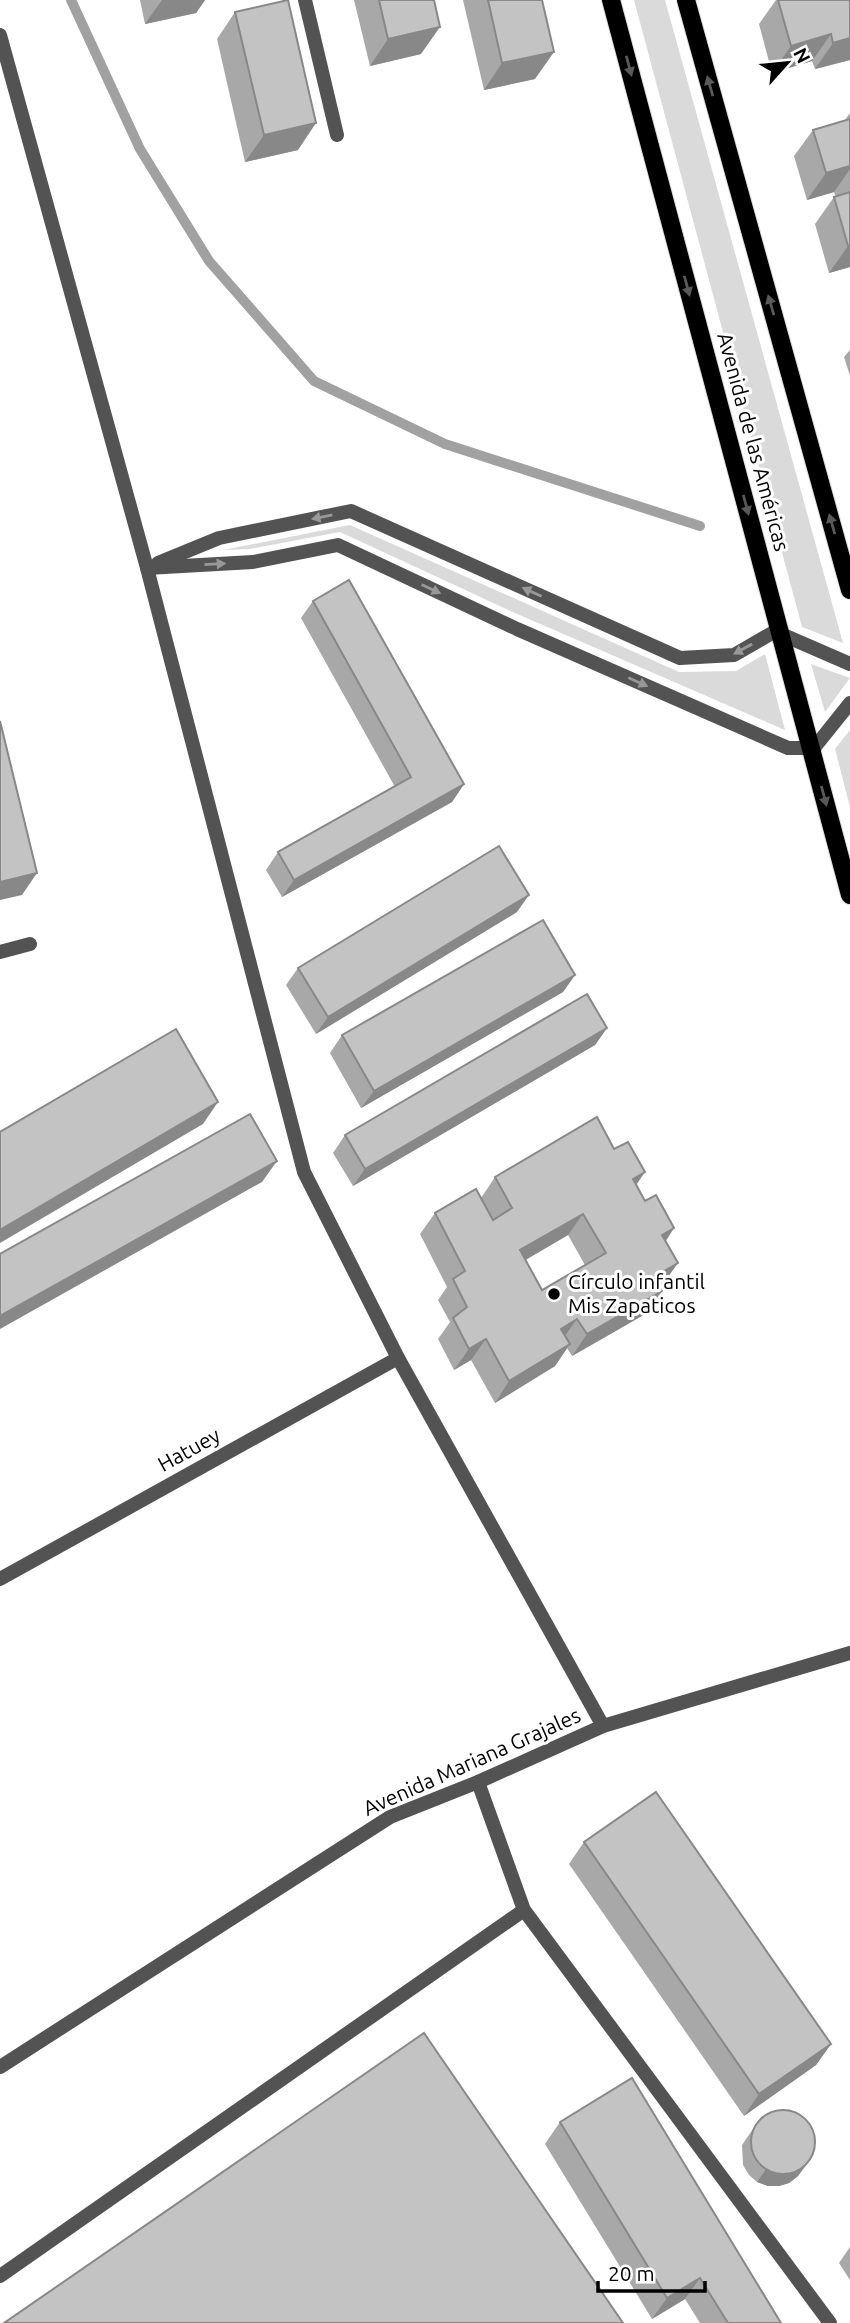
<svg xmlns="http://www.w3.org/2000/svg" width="850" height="2323" viewBox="0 0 850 2323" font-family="Ubuntu,sans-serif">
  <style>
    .green { fill: #dadada }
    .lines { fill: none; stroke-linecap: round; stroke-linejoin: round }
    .stream { stroke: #a1a1a1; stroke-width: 10 }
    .primary-casing { stroke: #dbdbdb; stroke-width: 20 }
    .service { stroke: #535353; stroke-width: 14 }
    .minor { stroke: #535353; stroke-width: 14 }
    .tertiary { stroke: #535353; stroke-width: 14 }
    .primary { stroke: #000; stroke-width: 18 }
    .wall { fill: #a8a8a8; fill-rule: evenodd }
    .shaded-wall { fill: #888 }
    .building { fill: #c3c3c3; stroke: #888; stroke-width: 2; fill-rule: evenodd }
    .oneway { fill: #595959 }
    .oneway2 { fill: #989898 }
    .poi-dot { fill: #000; stroke: #fff; stroke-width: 2.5 }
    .labels { text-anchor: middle; stroke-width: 6; stroke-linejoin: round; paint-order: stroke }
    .street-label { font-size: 21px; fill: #000; stroke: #fff }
    .poi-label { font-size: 21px; fill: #000; stroke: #fff; text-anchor: start }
  </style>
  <rect width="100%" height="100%" fill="#fff"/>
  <g class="green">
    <polygon points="634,0 665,0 843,643 802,627"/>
    <polygon points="350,525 679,672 736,671 765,654 785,730 515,613 340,532 250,549 223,550"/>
    <polygon points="811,664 850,678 825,712"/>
    <polygon points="850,730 850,807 835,749"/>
  </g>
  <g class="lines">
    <polyline class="stream" points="71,0 140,149 209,261 314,381 445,444 700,526"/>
    <defs>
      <g id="primary">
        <polyline points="611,0 850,895"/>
        <polyline points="686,0 850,590"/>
      </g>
    </defs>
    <use href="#primary" class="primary-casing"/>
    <g class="service">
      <polyline points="0,952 30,944"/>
      <polyline points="0,2276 524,1910"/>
    </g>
    <g class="minor">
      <polyline points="305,0 337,135"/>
      <polyline points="0,35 147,568 304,1172 398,1358 603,1726"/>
      <polyline points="158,563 219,538 351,511 680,658 734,655 772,633 781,634 850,664"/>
      <polyline points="147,568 253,562 338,545 517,629 788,748 814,748 850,703"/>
      <polyline points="0,1579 398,1358"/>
      <polyline points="478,1782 524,1910 830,2323"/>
    </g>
    <polyline class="tertiary" points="0,2067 390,1817 478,1782 603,1726 850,1653"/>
    <use href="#primary" class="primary"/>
  </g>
  <g class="wall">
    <polygon points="140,0 205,0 196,13 145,24"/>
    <polygon points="354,0 434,0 421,54 370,66"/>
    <polygon points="463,0 542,0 535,79 484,90"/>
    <polygon points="776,0 850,0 850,60 815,69 812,61 772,73 759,24"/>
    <polygon points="235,12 298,150 245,162 217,39"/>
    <polygon points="850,113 850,267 829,273 815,224 834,197 836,197 834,192 807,200 794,156 813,130 845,120"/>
    <polygon points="850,350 850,376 844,357"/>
    <polygon points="313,601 464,784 452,802 282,897 266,870 278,852 395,787 301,618"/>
    <polygon points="517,912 316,1034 286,985 298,968"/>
    <polygon points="575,975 563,992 361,1108 330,1053 342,1035"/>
    <polygon points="607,1028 595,1045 353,1186 333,1153 345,1135"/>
    <path d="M614,1149L645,1201L674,1228L666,1241L663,1284L659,1286L662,1291L647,1313L572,1356L567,1348L555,1366L495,1403L471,1360L454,1370L438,1339L450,1322L438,1300L447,1287L420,1234L435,1213L481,1198L495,1177ZM568,1235L585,1265L542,1290L525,1260Z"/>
    <polygon points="584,1842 831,2044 816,2065 744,2116 569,1864"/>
    <polygon points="762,2116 798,2176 789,2183 779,2186 768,2186 757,2182 749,2175 743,2165 742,2145"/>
    <polygon points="560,2122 781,2323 700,2323 685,2299 652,2319 545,2144"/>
    <polygon points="850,2247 850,2280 839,2263"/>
  </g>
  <g class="shaded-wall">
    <polygon points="162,0 205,0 196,13 145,24"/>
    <polygon points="440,27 421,54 370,66 388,39"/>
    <polygon points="831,34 812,61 772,73 791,46"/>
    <polygon points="850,38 850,60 815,69 833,43"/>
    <polygon points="554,52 535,79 484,90 502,63"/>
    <polygon points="316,123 298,150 245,162 264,135"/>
    <polygon points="850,166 850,169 834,192 807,200 826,173"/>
    <polygon points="848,246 850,246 850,267 829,273"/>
    <polygon points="464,784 452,802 282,897 294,880"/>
    <polygon points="37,873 22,895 0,900 0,882"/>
    <polygon points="529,895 517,912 316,1034 328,1017"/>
    <polygon points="575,975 563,992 361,1108 374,1091"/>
    <polygon points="607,1028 595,1045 353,1186 365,1169"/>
    <polygon points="218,1102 203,1124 0,1243 0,1230"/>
    <polygon points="277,1161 262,1182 0,1329 0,1316"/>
    <polygon points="645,1172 630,1194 633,1179"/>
    <polygon points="583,1214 568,1235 505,1272 520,1250"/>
    <polygon points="674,1228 659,1250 662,1235"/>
    <polygon points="678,1263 663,1284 639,1298 654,1277"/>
    <polygon points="662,1291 647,1313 572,1356 587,1334"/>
    <polygon points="577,1319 562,1340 561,1329"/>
    <polygon points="486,1339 471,1360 454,1370 469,1349"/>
    <polygon points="570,1344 555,1366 495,1403 509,1381"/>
    <polygon points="831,2044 816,2065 744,2116 759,2094"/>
    <polygon points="807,2164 798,2176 789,2183 779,2186 768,2186 757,2182 766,2169"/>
    <polygon points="700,2278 685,2299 652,2319 667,2298"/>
  </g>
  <g class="building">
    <polygon points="288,0 316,123 264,135 235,12"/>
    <polygon points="379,0 434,0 440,27 388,39"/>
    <polygon points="488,0 542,0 554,52 502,63"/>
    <polygon points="778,0 850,0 850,38 833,43 831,34 791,46"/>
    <polygon points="850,119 850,166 826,173 813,130"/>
    <polygon points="850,192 850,246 848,246 834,197"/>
    <polygon points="349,580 464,784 294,880 278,852 411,777 313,601"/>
    <polygon points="0,721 37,873 0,882"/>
    <polygon points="499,846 529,895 328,1017 298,968"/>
    <polygon points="543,920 575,975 374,1091 342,1035"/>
    <polygon points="587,994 607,1028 365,1169 345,1135"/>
    <polygon points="176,1029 218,1102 0,1230 0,1132"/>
    <polygon points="250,1114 277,1161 0,1316 0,1254"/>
    <path d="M597,1117L614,1149L628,1142L645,1172L633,1179L645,1201L656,1195L674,1228L662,1235L678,1263L654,1277L662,1291L587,1334L577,1319L561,1329L570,1344L509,1381L486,1339L469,1349L453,1318L467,1307L453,1279L465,1271L435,1213L476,1189L493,1220L512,1208L495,1177ZM583,1214L606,1253L542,1290L520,1250Z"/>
    <polygon points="656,1792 831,2044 759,2094 584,1842"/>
    <polygon points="424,2033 623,2323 4,2323"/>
    <polygon points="632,2078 781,2323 728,2323 700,2278 667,2298 560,2122"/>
    <circle cx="783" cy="2142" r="32"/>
  </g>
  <defs><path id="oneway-solid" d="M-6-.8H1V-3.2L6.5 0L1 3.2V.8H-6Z" transform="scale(1.75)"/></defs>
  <g class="oneway">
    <use href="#oneway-solid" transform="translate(629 66) rotate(75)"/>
    <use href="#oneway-solid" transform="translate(710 86) rotate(-106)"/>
    <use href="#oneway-solid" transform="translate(687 286) rotate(75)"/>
    <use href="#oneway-solid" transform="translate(771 305) rotate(-106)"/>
    <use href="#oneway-solid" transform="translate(746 505) rotate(75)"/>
    <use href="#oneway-solid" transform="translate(832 524) rotate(-106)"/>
    <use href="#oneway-solid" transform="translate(824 796) rotate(75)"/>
  </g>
  <g class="oneway2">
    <use href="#oneway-solid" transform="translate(322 517) rotate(169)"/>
    <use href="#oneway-solid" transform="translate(215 564) rotate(-3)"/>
    <use href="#oneway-solid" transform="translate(431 589) rotate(25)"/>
    <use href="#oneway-solid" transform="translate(532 592) rotate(-156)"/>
    <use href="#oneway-solid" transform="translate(743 649) rotate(151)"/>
    <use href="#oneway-solid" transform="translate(638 682) rotate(24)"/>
  </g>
  <circle class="poi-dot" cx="554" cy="1294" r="7"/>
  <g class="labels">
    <g class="street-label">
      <text transform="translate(753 442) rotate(75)" y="7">Avenida de las Américas</text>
      <text transform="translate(189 1450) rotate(-29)" y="7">Hatuey</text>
      <text transform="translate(472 1762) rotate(-24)" y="7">Avenida Mariana Grajales</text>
    </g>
    <g class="poi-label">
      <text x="568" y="1289">Círculo infantil<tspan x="568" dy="24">Mis Zapaticos</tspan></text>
    </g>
  </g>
  <g transform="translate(787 63) rotate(63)" stroke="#ffffff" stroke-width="5" paint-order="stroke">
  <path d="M0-5L12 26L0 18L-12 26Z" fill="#000000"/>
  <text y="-10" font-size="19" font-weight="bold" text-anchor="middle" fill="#000000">N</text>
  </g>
  <path d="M598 2281v10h107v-10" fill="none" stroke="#000000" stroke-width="3.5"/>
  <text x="608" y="2281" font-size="21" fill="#000000" stroke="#ffffff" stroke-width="5" paint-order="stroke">20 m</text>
</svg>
